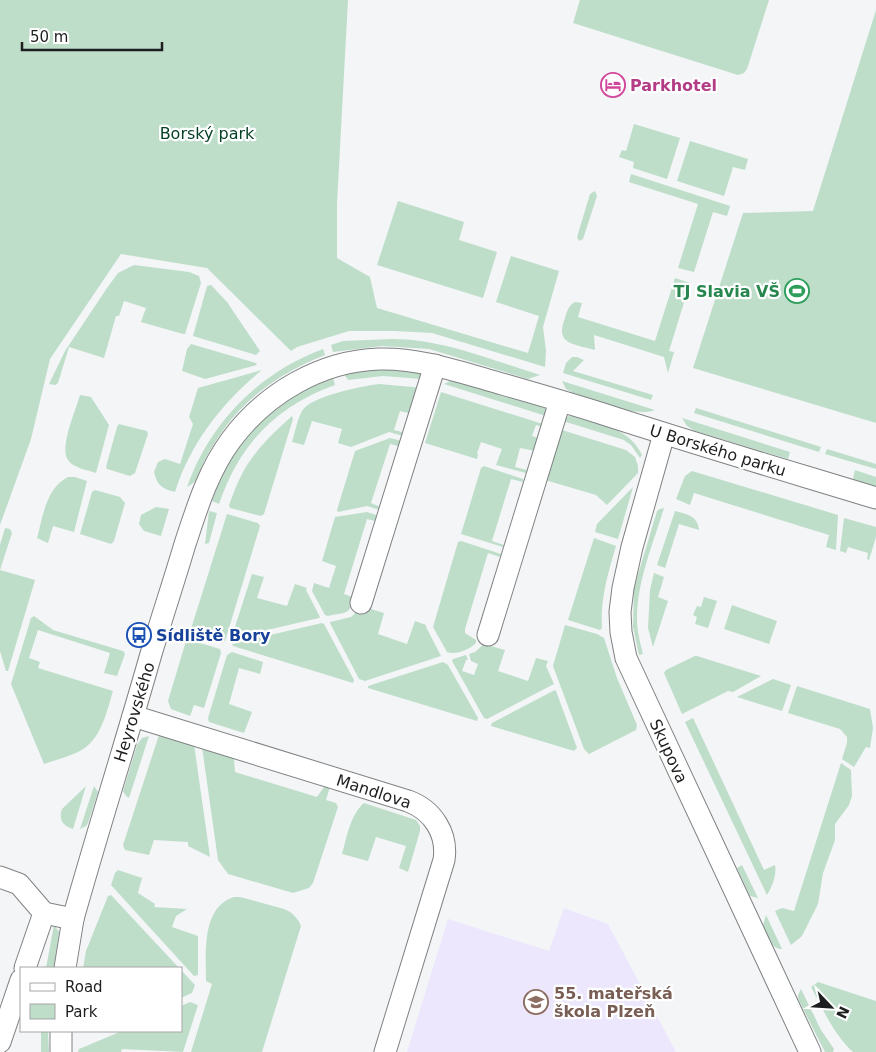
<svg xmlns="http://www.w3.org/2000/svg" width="876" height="1052" viewBox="0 0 876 1052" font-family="'DejaVu Sans',sans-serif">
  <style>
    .education { fill: #ece7fd }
    .green { fill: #bedeca }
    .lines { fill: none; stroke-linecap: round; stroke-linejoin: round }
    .street-casing { stroke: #808283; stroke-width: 23 }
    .street { stroke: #fff; stroke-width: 21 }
    .labels { text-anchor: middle; stroke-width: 4.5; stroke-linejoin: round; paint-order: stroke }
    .hotel-label { font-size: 16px; font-weight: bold; fill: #b23c85; stroke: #fff; text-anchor: start }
    .park-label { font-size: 16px; fill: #074227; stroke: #fff }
    .leisure-label { font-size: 16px; font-weight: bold; fill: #27864d; stroke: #fff; text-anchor: end }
    .street-label { font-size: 16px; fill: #1d1e1f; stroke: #fff }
    .transit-label { font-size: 16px; font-weight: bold; fill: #164399; stroke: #fff; text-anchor: start }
    .education-label { font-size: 16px; font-weight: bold; fill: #785e54; stroke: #fff; text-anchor: start }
  </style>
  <rect width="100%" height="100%" fill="#f3f5f7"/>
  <polygon class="education" points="564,908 608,924 676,1052 407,1052 448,919 549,951"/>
  <g class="green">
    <polygon points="0,0 348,0 337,203 337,258 370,277 377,308 528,353 539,316 496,302 511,256 559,271 543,327 546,351 545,367 432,333 395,331 349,331 297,347 291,351 207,268 121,254 50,359 31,439 0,525"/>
    <polygon points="580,0 769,0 747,69 744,73 738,75 573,23"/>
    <polygon points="876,10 876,423 693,368 743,213 813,211"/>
    <polygon points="634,124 680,138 667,179 633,168 634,162 619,157 622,150 626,151"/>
    <polygon points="690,141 748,159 745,170 733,167 724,196 677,181"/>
    <polygon points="631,174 730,206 727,216 713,212 694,272 678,268 698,204 629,182"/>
    <polygon points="595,191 597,196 583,239 579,241 577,237 590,194"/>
    <polygon points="398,201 464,222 459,240 497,252 483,298 377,265"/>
    <polygon points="134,265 189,272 199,276 201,283 185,334 183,334 141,322 146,308 124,301 119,316 116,316 104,358 69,347 58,383 55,385 49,384 65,351 107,288 118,273"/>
    <path d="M675,278L690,283L669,351L674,352L668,373L664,357L594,335L595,350C575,344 554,345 565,318C567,311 569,305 575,302L582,303L578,317L655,341Z"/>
    <polygon points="211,285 227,302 260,351 256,355 193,336 207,286"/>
    <path d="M392,339C443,339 491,360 540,375L528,379L429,349L382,346L333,352L331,345L343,341Z"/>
    <polygon points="191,344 256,363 257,365 205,379 182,371 187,349"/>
    <path d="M323,349L325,355C285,371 249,394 224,429C216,440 209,451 204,462C201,468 199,475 196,480C194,483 190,485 187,487C210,422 259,373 323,349Z"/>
    <polygon points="572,357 577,357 584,360 573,371 653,395 651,400 563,373 566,363"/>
    <polygon points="383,369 422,371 421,379 383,376 348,380 344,374"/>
    <path d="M262,370C222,403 191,442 175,492C162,489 157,485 154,472L158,462L165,459L180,464L193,424L189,417L198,388Z"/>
    <path d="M333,378L335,385C276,406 239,445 219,504L212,501C234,438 271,402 333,378Z"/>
    <polygon points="454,379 545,407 546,416 444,384"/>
    <path d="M562,381L655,410C635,418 594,400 573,393L566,389Z"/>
    <path d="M379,384L424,388L412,414L400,411L394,430L406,433L403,436L389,432L351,447L338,443L342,429L312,421L304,445L292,442C295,432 297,420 302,411C311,396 362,386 379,384Z"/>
    <polygon points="441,392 546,425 546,428 536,425 532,436 542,439 536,451 520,448 515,467 527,470 526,473 496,465 502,449 481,442 477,453 478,454 477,459 425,443"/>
    <path d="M80,395L91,397L109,425L96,473C88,470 73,468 68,460C59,447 76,410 80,395Z"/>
    <polygon points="696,408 821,447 819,452 694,413"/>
    <path d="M570,415C597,423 629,427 642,455L640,458L631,445L624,440L563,421Z"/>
    <path d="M292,416L293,419L264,514L261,516L230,508L229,505C233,495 236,485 241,476C252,453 273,433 292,416Z"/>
    <polygon points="682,418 790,452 788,459 695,431 687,426"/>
    <polygon points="119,424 147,431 148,434 135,473 130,476 107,469 106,467 117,427"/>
    <polygon points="562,430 626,450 635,457 638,466 638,473 607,505 596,495 545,480"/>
    <polygon points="390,438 402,441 402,447 390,444 371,503 383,508 380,510 367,506 338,512 337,510 355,451"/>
    <polygon points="827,449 876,464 876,469 825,454"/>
    <polygon points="484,466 523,479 523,482 511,479 492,541 504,545 503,547 461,534 481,468"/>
    <polygon points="855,470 876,477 876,487 853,479"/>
    <polygon points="692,471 838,515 836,550 826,547 829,535 694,493 690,505 676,499 685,476"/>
    <path d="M68,477H75L87,481L74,532L53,526L48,543L37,538C43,516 46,488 68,477Z"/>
    <polygon points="633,487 618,539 595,532 597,524"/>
    <polygon points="95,490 120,497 125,503 114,541 111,544 80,534 92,492"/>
    <polygon points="156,507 169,509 161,536 144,531 139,524 141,515"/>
    <path d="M664,508C653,544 637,581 637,619C637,631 640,642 643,654L639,655L633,627L634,588L657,511L660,509Z"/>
    <polygon points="209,511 217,513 209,543 205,544"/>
    <path d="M675,511C687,514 698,516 699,530L679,524L665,568L657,565Z"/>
    <path d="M367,512L379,516V522L367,519L344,594L355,598C349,616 345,612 328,616L325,615L312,591L314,583L329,588L336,566L322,561L335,517Z"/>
    <polygon points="227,514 258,523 260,526 225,641 222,643 192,634 190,632"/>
    <polygon points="844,518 876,527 876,537 869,560 867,559 868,553 848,547 846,553 840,551"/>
    <polygon points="5,528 10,529 12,533 0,570 35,580 8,671 6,671 0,651 0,545"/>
    <path d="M594,538L616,546C608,573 600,599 602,628L600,630L568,620Z"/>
    <path d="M461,541L501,554L500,557L488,553L465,629V633L476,640V643C469,650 456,655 447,652L433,627L458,542Z"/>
    <polygon points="654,573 664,577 658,597 668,601 653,647 648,628 650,590"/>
    <polygon points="252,574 264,577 257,598 287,606 295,584 307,588 306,590 320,617 319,618 236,637 234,636 233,633"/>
    <polygon points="704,597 717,601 708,628 695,624 697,617 693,615 697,606 701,607"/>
    <polygon points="732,605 777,621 769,644 724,629"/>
    <polygon points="364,607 384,613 378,634 407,644 415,621 426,625 426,627 441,656 365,681 359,679 330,623 330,622 351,617 361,608"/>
    <path d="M34,616L53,630L123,651L125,654L117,676L104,673L110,653L38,630L29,658L40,662L38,668L113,691C106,714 101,741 78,752C67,757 55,760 44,764L11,684L31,618Z"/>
    <polygon points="322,623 324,624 354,680 353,683 233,646 232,644"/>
    <polygon points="565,625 597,634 604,638 617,678 637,725 636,730 589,754 584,749 553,666"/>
    <polygon points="190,640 220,649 221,653 204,708 194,705 190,716 171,709 168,701 186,641"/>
    <polygon points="484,644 505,650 498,671 528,681 536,658 548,661 546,666 554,684 487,719 484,718 452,661 453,659 466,655 468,660 466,660 462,671 474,675 478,664 471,661 469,654 475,652"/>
    <polygon points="232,652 263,662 260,674 239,668 229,704 252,712 244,733 209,722 208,718 227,655"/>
    <polygon points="695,656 697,656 761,676 733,692 728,691 682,714 664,673 666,670"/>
    <polygon points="443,662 448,665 478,718 477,721 368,688 368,686"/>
    <polygon points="773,679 791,685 782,711 737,697"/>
    <polygon points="797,686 870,709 873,728 870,748 866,747 854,767 842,759 847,743 847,737 840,729 788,713"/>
    <polygon points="555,690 556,691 577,748 574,751 491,726 492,723"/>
    <path d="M693,718L764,870L775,865C777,875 772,887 767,895L685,722Z"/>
    <polygon points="159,735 163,735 194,744 210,857 188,846 188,842 154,840 149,855 125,850 123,845"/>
    <polygon points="149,736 129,798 126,796 123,791 137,745 142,738"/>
    <polygon points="202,747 231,756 234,759 235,772 317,797 324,787 330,787 326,800 336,803 338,807 313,883 309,888 293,893 228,874 218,860"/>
    <polygon points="841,763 851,770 852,796 849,805 835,824 835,840 823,873 818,904 802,936 791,945 775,911 782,908 794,911"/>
    <path d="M86,786L73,829C63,826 58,819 62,809Z"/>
    <polygon points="94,786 98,792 88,823 86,826 80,829"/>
    <path d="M364,803L416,820L420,826V831L408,872L399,868L406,846L376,837L368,861L342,854C347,837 350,815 364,803Z"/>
    <polygon points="742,865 758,898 750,896 737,868"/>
    <polygon points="118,870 142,878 138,893 155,904 154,907 187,909 176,916 172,927 198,936 198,975 194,976 111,885 115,873"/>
    <polygon points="111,895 179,968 83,968 86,951 108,896"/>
    <path d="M234,897H240L284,909C292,912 298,918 301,926L262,1052H191L212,984L206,981C206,954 201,907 234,897Z"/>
    <path d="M766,915L782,949C771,950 767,933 763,925Z"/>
    <polygon points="54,925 59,932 54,968 46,968"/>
    <polygon points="181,970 195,985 192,993 181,998"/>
    <path d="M818,982L876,1001V1052H853C834,1035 823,1009 811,987Z"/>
    <polygon points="801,989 821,1030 834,1049 833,1052 825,1052 798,999 798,995"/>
    <polygon points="190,1002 198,1005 183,1052 122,1049 121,1052 78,1052 79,1049 122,1031 181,1031 181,1006"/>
    <polygon points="41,1031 48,1031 49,1052 41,1052"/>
  </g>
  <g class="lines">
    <defs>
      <g id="street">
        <polyline points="664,434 632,547 623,588 620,612 621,632 626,658 810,1052"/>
        <polyline points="361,603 435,365"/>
        <polyline points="488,635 560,401"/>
        <path d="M133,716L408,801C433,810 448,834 444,860L385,1052"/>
        <polyline points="0,877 19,884 44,913 73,919"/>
        <polyline points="25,968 44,913"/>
        <path d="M65,968L73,919C98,830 126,742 151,654C162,617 174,581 185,544C197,508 208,471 231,440C265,394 320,361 379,359C415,358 450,369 485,379C523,390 562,401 600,413C692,443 784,470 876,498"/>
        <polyline points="0,1042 21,980"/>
        <polyline points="61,1052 61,1031"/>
      </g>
    </defs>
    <use href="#street" class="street-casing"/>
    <use href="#street" class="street"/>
  </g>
  <defs>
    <symbol id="hotel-ring" viewBox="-11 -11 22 22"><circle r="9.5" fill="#fff" stroke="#d1479c" stroke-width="1.5"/><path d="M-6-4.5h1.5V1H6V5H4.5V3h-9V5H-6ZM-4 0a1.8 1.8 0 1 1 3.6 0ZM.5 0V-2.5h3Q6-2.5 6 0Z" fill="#d1479c"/></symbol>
    <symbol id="stadium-ring" viewBox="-11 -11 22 22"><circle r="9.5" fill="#fff" stroke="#2e9e5b" stroke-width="1.5"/><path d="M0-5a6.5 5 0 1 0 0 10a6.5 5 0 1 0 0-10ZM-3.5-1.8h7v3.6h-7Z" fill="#2e9e5b"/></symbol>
    <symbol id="bus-ring" viewBox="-11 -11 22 22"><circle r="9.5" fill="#fff" stroke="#1a4fb4" stroke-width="1.5"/><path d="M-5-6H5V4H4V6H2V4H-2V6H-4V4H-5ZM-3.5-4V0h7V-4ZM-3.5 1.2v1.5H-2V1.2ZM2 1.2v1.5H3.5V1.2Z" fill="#1a4fb4"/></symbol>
    <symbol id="school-ring" viewBox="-11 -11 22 22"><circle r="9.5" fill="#fff" stroke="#8d6e63" stroke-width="1.5"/><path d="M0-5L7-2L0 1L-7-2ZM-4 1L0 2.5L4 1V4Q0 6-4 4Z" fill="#8d6e63"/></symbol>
  </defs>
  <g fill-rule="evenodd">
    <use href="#hotel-ring" x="599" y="71" width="28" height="28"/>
    <use href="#stadium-ring" x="783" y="277" width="28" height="28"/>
    <use href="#bus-ring" x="125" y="621" width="28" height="28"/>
    <use href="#school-ring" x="522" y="988" width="28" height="28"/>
  </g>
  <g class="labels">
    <g class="hotel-label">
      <text x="630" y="91">Parkhotel</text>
    </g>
    <g class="park-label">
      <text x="207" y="139">Borský park</text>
    </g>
    <g class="leisure-label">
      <text x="780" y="297">TJ Slavia VŠ</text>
    </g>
    <g class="street-label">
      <text transform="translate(718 450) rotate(17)" y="6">U Borského parku</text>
      <text transform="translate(134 712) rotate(-73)" y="6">Heyrovského</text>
      <text transform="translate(669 751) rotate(65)" y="6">Skupova</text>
      <text transform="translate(374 791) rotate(18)" y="6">Mandlova</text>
    </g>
    <g class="transit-label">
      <text x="156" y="641">Sídliště Bory</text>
    </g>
    <g class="education-label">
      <text x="554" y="999">55. mateřská<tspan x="554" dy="18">škola Plzeň</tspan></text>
    </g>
  </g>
  <rect x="20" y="967" width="162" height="65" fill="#ffffff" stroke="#a5a5a5"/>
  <rect x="30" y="983" width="25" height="8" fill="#ffffff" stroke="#a5a5a5"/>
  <text x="65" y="992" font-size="15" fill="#1d1e1f">Road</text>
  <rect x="30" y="1004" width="25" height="15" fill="#bedeca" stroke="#a5a5a5"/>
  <text x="65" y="1017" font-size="15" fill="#1d1e1f">Park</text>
  <g transform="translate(831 1007) rotate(115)" stroke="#ffffff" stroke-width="4" paint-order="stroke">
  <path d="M0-4L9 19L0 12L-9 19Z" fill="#1d1e1f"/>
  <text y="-8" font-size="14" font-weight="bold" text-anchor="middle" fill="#1d1e1f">N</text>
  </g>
  <path d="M22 42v8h140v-8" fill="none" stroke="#1d1e1f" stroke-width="2.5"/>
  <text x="30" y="42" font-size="15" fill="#1d1e1f" stroke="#ffffff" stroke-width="4" paint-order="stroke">50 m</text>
</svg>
